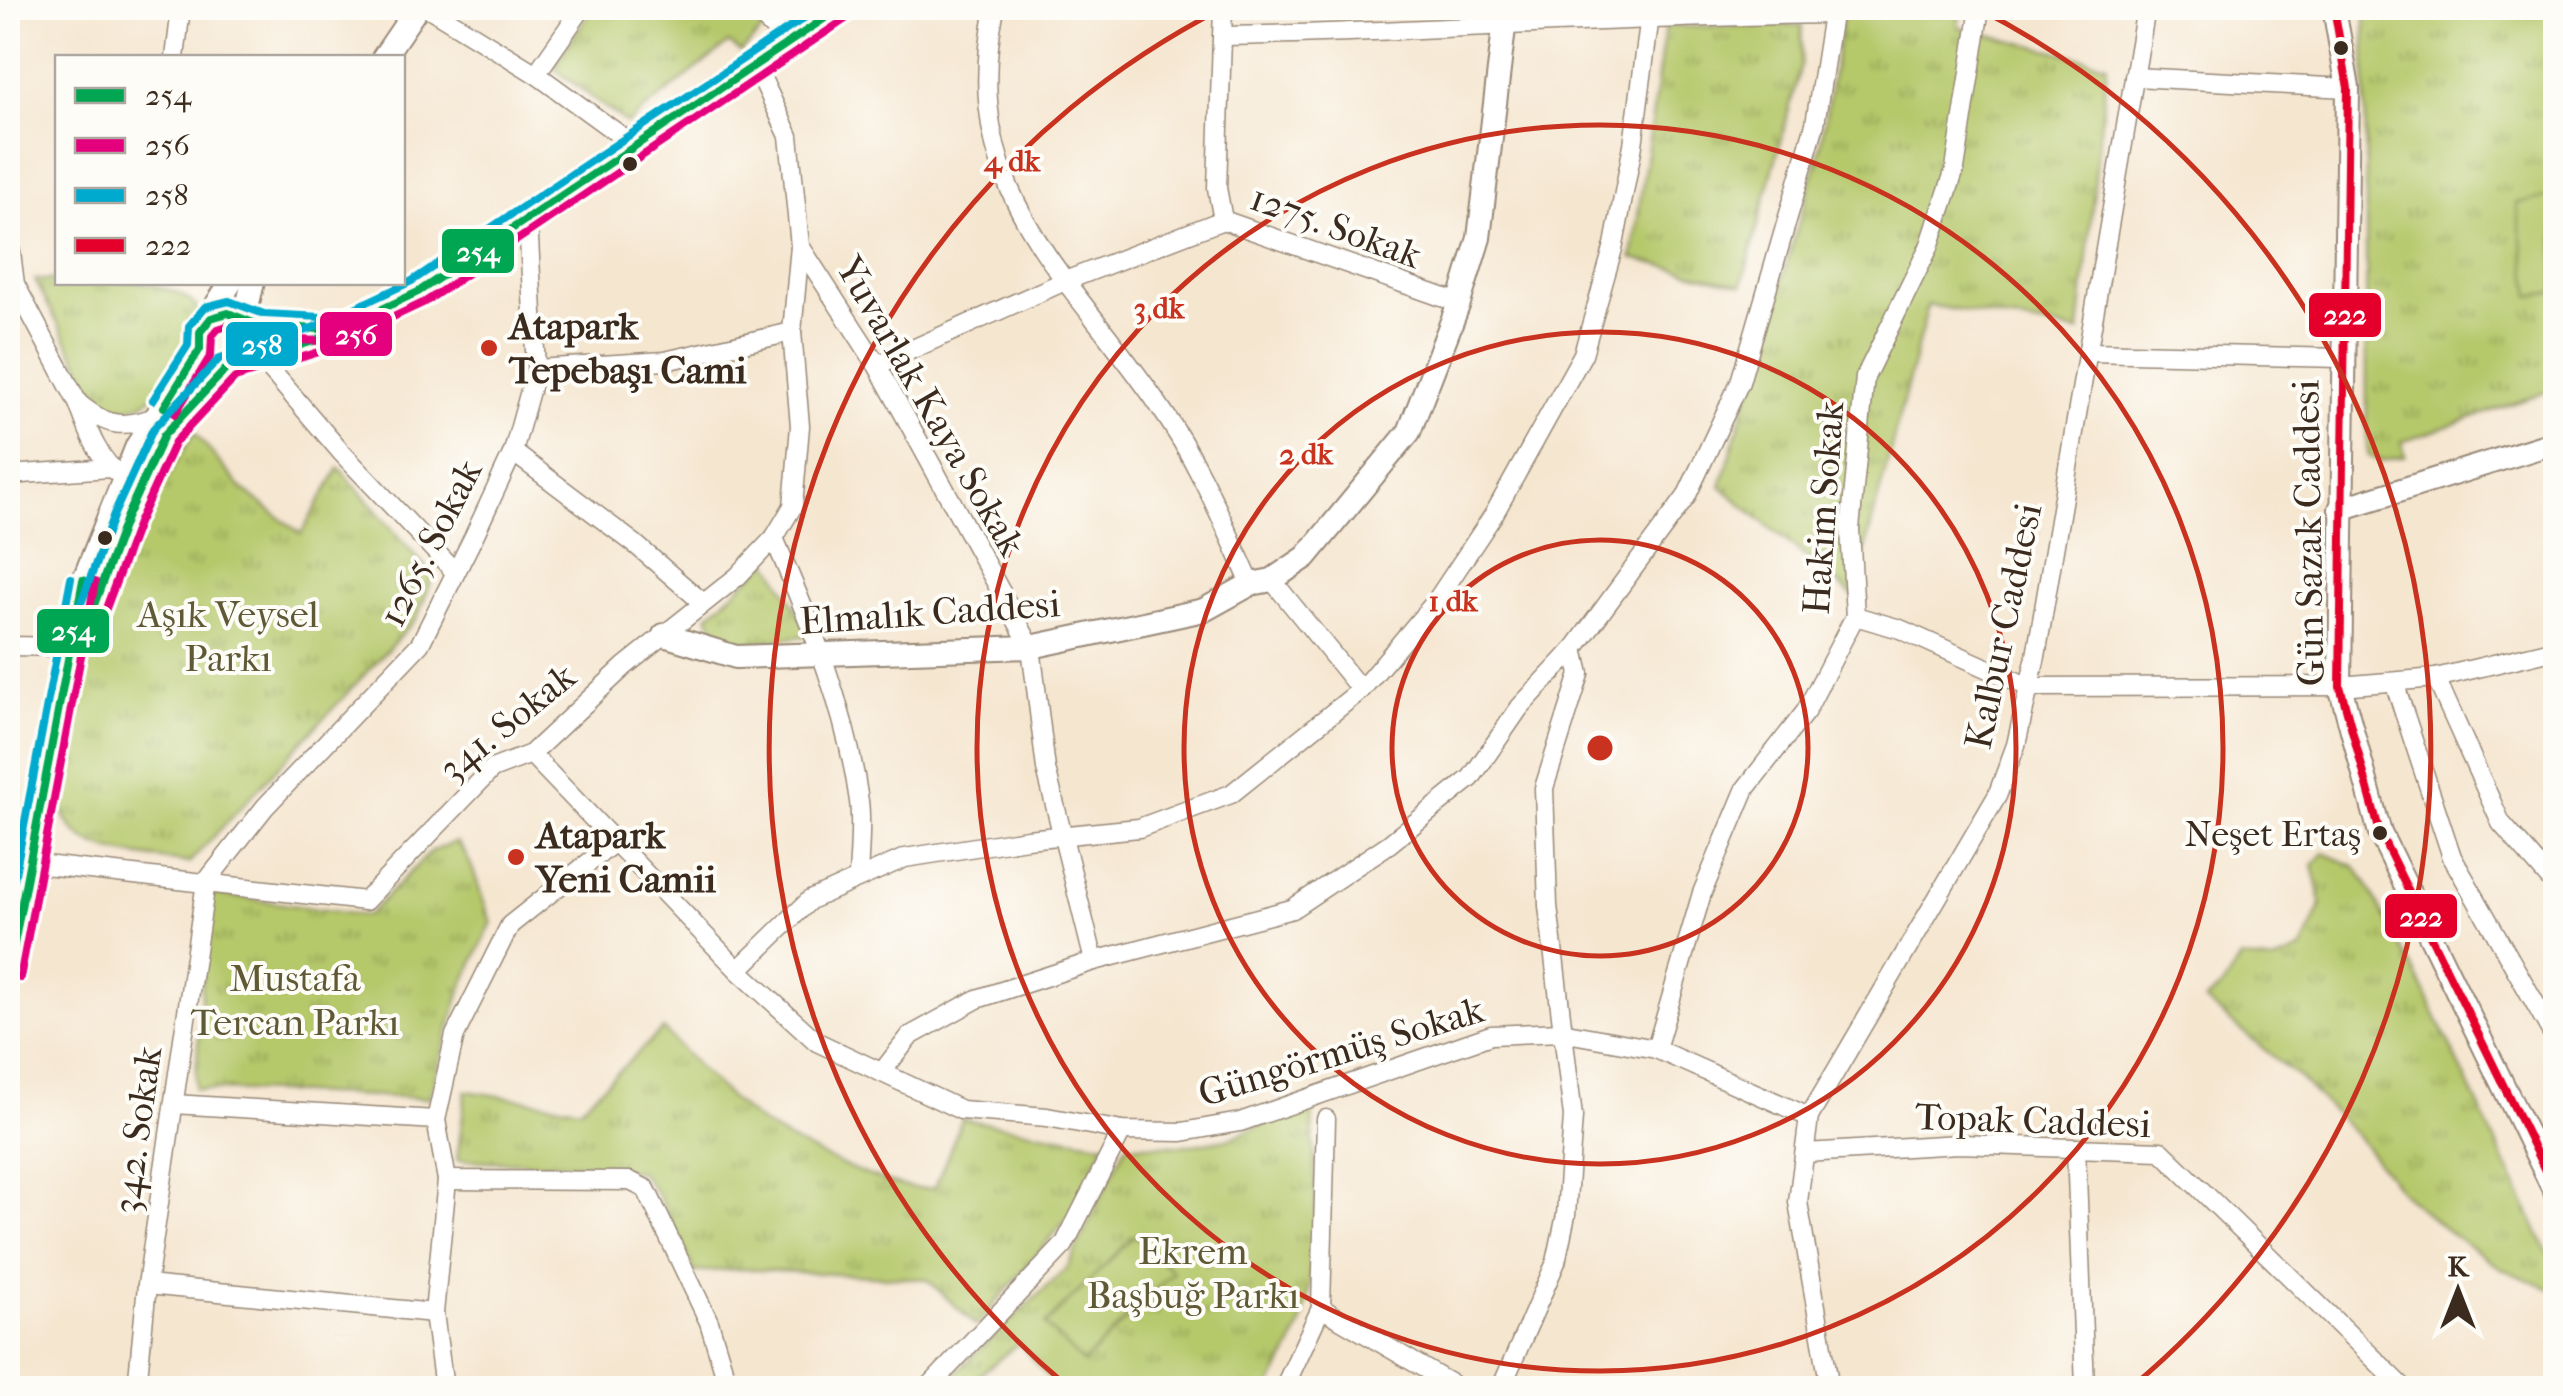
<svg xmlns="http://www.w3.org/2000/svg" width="2563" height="1396" viewBox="0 0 2563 1396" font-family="'IM FELL French Canon',serif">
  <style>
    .park { fill: url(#park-tufts); stroke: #787944; stroke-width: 2.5 }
    .pitch { fill: #b5c86b; stroke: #787944; stroke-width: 2.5 }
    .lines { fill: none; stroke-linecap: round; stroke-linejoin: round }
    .minor-casing { stroke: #988877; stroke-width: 21 }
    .tertiary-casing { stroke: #988877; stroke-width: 26 }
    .minor { stroke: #fff; stroke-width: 18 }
    .tertiary { stroke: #fff; stroke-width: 22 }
    .bus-1-casing { stroke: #fdfcf7; stroke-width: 15 }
    .bus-2-casing { stroke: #fdfcf7; stroke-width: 15 }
    .bus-3-casing { stroke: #fdfcf7; stroke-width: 15 }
    .bus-4-casing { stroke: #fdfcf7; stroke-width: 15 }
    .bus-1 { stroke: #00a651; stroke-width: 8 }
    .bus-2 { stroke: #e5007d; stroke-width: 8 }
    .bus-3 { stroke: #00a9ce; stroke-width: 8 }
    .bus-4 { stroke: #e4002b; stroke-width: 8 }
    .ring { fill: none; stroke: #c8321e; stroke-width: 5 }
    .bus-dot { fill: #3b2a1e; stroke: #fdfcf7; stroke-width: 4 }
    .poi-dot { fill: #c8321e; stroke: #fdfcf7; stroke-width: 4 }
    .labels { text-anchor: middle; stroke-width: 8; stroke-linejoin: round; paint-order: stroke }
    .bus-label { font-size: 36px; fill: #3b2a1e; stroke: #fdfcf7; text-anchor: end }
    .street-label { font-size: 38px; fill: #3b2a1e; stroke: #fdfcf7 }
    .poi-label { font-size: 38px; font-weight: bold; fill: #3b2a1e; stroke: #fdfcf7; text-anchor: start }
    .park-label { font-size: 38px; fill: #605935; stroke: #fdfcf7 }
    .centre { fill: #c8321e; stroke: #fdfcf7; stroke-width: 5 }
    .ring-label { font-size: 30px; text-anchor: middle; font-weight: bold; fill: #c8321e; stroke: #fdfcf7; stroke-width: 8; stroke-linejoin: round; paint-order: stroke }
    .line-badge { stroke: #fdfcf7; stroke-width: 4 }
    .badge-label { font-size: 28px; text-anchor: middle; font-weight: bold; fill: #fff }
  </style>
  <defs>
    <pattern id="park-tufts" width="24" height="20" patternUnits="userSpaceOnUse" patternTransform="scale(2.5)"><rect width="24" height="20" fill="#b5c86b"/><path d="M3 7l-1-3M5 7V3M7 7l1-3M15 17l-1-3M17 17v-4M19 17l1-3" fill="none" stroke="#94a357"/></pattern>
  </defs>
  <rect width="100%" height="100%" fill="#fdfcf7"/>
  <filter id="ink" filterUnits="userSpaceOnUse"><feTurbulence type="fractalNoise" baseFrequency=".01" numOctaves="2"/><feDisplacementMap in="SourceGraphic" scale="20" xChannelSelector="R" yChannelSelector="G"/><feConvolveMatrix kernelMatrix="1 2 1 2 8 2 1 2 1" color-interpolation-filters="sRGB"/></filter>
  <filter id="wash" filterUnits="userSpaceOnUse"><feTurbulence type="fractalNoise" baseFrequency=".0048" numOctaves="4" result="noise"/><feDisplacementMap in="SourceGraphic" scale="40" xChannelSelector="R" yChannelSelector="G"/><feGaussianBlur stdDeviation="2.25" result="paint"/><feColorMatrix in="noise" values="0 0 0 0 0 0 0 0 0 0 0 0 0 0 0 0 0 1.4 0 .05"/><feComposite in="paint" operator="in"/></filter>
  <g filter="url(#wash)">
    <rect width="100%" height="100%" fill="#f5e6d0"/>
    <g class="park">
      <polygon points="592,8 743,8 764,29 741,52 729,43 627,124 553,68"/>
      <polygon points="1844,8 1961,8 1958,27 2107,64 2079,332 1928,305 1853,596 1721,487 1819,153"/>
      <polygon points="2365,8 2555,8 2555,389 2402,442 2405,456 2381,461 2369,456 2367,447"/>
      <polygon points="1802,25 1801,65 1742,285 1632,258 1665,27"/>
      <path d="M35,280C77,281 180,270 202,315L187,339L190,346C169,377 154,413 112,408L88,381Z"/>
      <path d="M194,432L240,487L301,534L339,468L433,576L417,618L189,863C153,856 90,857 69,824C55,803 64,774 68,750C86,631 130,535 194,432Z"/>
      <polygon points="769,561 811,635 730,646 719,639 708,615"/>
      <path d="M456,842C475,860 479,897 492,922L462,987L429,1098L195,1089L208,893L367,916L431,851Z"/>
      <polygon points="2324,853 2354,866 2365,880 2420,982 2555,1268 2555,1291 2502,1269 2446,1230 2401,1192 2358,1137 2302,1080 2205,1001 2223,986 2241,958 2273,963 2302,949 2322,904 2313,865"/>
      <path d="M663,1029C691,1060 724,1096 758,1121C787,1142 904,1199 935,1187L962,1119L1105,1144L1072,1213L976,1326L927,1279L740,1269L695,1272L658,1195L640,1172L601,1165L457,1160L466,1091L580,1108Z"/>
      <path d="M1307,1107L1312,1112C1316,1177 1320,1253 1303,1317C1297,1341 1281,1366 1270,1388H1057L1019,1343L963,1388H939L1067,1268L1126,1145H1192L1227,1139Z"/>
    </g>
    <g class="pitch">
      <polygon points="2555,196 2555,292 2531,296 2516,203"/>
      <polygon points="1135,1235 1173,1272 1083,1363 1045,1325"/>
    </g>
  </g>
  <g filter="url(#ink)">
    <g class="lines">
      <defs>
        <g id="minor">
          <polyline points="429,8 536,74 635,146"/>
          <polyline points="753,8 790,44"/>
          <path d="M995,8C957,193 1066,269 1160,407C1198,461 1224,524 1251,584"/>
          <polyline points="1223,8 1217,188 1223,220 1459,303"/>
          <path d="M1222,36C1425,32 1628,16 1832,14"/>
          <polyline points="8,48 8,118"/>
          <polyline points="175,58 181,8"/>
          <polyline points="757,68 789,136 800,246 877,365 1031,647 1046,769 1094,961"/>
          <polyline points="536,74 582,8"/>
          <polyline points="2134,77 2348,88"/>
          <polyline points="8,229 15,284 78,403"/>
          <polyline points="2089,352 2341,358"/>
          <polyline points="877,365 1065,281 1223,220"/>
          <polyline points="269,368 341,452 455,572"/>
          <polyline points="536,369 665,361 792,332"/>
          <polyline points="513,452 635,544 702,602"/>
          <polyline points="8,475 110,468"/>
          <path d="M122,477C97,459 88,430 78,403C107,427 123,429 158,416"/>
          <path d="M774,538C811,624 846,707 859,801C862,825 859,852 858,877"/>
          <polyline points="1272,580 1361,690"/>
          <polyline points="1855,616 1900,629 2029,687 2340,686 2436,678 2556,649"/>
          <polyline points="8,646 71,647"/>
          <polyline points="2436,678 2501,823 2556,886"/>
          <polyline points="2394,682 2452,857 2556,1040"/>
          <polyline points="531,754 738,970 817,1042 961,1110 1047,1117 1122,1131 1182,1132 1240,1122 1491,1035 1561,1032 1656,1049 1809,1117"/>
          <polyline points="27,863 365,901 492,769 531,754 625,666 738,576 774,538 793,506 800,426 792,332 800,246"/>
          <polyline points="738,970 810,900 905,858 1027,839 1139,828 1231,794 1361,690 1436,601 1494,514 1583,354 1614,245 1633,145 1651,8"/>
          <polyline points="1656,1049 1702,893 1746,788 1806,711 1855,616 1850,529 1865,377 1929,247 1955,169 1980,8"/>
          <polyline points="882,1072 910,1036 977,999 1094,961 1292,909 1389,844 1471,778 1520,707 1574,649 1686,497 1740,382 1815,124 1833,8"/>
          <polyline points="174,1104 436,1120"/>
          <polyline points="1326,1119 1321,1308 1458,1388"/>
          <polyline points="2076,1148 2085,1388"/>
          <polyline points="1805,1153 1959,1144 2161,1151 2404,1388"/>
          <polyline points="447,1180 630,1181 646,1189 709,1322 729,1388"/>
          <polyline points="147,1285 434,1313"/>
          <polyline points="137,1388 147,1285 206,882 265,807 420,644 474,536 513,452 536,369 528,220"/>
          <polyline points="444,1388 434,1313 447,1180 436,1120 455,1035 510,925 616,841"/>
          <polyline points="928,1388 1064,1245 1122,1131"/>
          <polyline points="1284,1388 1321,1308"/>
          <polyline points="1501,1388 1556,1262 1566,1215 1573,1117 1548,906 1544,788 1580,674 1574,649"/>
          <polyline points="1830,1388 1798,1202 1809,1117 1997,796 2016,745 2036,656 2146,8"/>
        </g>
        <g id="tertiary">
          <polyline points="2334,8 2348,88 2340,686 2380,833 2556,1194"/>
          <polyline points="383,58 417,8"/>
          <polyline points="211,318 228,313 261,326 324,329"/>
          <polyline points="244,320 253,282"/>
          <polyline points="205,323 231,282"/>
          <polyline points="2340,509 2556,442"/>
          <polyline points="75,629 91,613 126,518 164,435 228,367 314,341 418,292 757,68 840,8"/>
          <polyline points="664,635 736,657 1031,647 1204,610 1251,584 1272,580 1306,557 1409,432 1459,303 1479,238 1504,28 1502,8"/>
          <polyline points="8,976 45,761 75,629 78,594 137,446 200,349"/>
        </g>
      </defs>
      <use href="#minor" class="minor-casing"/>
      <use href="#tertiary" class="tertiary-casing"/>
      <use href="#minor" class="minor"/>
      <use href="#tertiary" class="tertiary"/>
      <defs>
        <g id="bus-1">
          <polyline points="164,407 200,349 200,332 211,318 228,313 261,326 321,329"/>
          <polyline points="75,629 91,613 126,518 164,435 228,367 314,341 418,292 840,8"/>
          <polyline points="8,976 83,580"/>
        </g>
        <g id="bus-2">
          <polyline points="175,414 211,355 212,336 218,329 227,326 259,338 320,341"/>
          <polyline points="84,638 102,619 138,523 175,442 235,378 319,352 425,302 847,18"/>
          <polyline points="20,978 95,582"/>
        </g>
        <g id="bus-3">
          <polyline points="153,400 188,345 189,326 205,307 229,301 264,314 322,317"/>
          <polyline points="66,620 80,606 114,514 153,429 220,358 310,329 412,281 819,8"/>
          <polyline points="8,911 71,578"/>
        </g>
        <polyline id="bus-4" points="2334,8 2348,88 2340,686 2380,833 2556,1193"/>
      </defs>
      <use href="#bus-1" class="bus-1-casing"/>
      <use href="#bus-2" class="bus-2-casing"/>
      <use href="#bus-3" class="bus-3-casing"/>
      <use href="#bus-4" class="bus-4-casing"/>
      <use href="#bus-1" class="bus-1"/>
      <use href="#bus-2" class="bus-2"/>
      <use href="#bus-3" class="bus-3"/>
      <use href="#bus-4" class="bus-4"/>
    </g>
  </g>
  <g class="ring">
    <circle cx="1600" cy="748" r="208"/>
    <circle cx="1600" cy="748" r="416"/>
    <circle cx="1600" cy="748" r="623"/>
    <path d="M1066 1385A831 831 0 0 1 1223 8M1977 8A831 831 0 0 1 2134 1385"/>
  </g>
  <g class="bus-dot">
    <circle cx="2341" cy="48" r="9"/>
    <circle cx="630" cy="164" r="9"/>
    <circle cx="105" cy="538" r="9"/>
    <circle cx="2380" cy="833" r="9"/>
  </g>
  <g class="poi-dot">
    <circle cx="489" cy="348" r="10"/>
    <circle cx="516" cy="857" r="10"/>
  </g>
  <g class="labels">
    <g class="bus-label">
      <text x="2361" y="846">Neşet Ertaş</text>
    </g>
    <g class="street-label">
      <text transform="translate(1336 226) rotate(20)" y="13">1275. Sokak</text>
      <text transform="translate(931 406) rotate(60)" y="13">Yuvarlak Kaya Sokak</text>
      <text transform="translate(1823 508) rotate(-86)" y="13">Hakim Sokak</text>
      <text transform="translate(2308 533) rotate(-91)" y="13">Gün Sazak Caddesi</text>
      <text transform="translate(430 543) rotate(-63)" y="13">1265. Sokak</text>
      <text transform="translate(930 612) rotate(-4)" y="13">Elmalık Caddesi</text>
      <text transform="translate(2003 626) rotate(-78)" y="13">Kalbur Caddesi</text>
      <text transform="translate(507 722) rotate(-39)" y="13">341. Sokak</text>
      <text transform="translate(1341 1051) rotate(-17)" y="13">Güngörmüş Sokak</text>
      <text transform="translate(2033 1120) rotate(2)" y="13">Topak Caddesi</text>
      <text transform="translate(137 1130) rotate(-82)" y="13">342. Sokak</text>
    </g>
    <g class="poi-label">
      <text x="509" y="339">Atapark<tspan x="509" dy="44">Tepebaşı Cami</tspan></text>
      <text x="536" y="848">Atapark<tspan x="536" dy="44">Yeni Camii</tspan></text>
    </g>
    <g class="park-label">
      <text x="228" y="627">Aşık Veysel<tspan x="228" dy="44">Parkı</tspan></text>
      <text x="295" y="991">Mustafa<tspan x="295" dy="44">Tercan Parkı</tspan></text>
      <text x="1193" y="1264">Ekrem<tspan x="1193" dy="44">Başbuğ Parkı</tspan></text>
    </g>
  </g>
  <circle cx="1600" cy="748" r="15" class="centre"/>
  <g class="ring-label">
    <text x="1012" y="171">4 dk</text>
    <text x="1159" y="318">3 dk</text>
    <text x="1306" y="464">2 dk</text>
    <text x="1453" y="611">1 dk</text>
  </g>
  <g class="line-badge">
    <rect x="440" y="227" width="76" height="48" rx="10" fill="#00a651"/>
    <rect x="2307" y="291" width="76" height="48" rx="10" fill="#e4002b"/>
    <rect x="318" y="310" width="76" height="48" rx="10" fill="#e5007d"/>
    <rect x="224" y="320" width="76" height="48" rx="10" fill="#00a9ce"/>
    <rect x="35" y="607" width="76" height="48" rx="10" fill="#00a651"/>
    <rect x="2383" y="892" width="76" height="48" rx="10" fill="#e4002b"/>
  </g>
  <g class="badge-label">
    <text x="478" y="261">254</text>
    <text x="2345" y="324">222</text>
    <text x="356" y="344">256</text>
    <text x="262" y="354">258</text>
    <text x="73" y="640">254</text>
    <text x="2421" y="926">222</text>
  </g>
  <rect width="2563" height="1396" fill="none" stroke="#fdfcf7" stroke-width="40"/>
  <rect x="55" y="55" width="350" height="230" fill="#fdfcf7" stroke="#afa8a0" stroke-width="2.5"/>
  <rect x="75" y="88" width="50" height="15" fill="#00a651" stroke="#afa8a0" stroke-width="2.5"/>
  <text x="145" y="105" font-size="30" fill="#3b2a1e">254</text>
  <rect x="75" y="138" width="50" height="15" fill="#e5007d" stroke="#afa8a0" stroke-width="2.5"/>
  <text x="145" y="155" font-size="30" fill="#3b2a1e">256</text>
  <rect x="75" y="188" width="50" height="15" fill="#00a9ce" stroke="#afa8a0" stroke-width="2.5"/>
  <text x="145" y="205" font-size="30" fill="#3b2a1e">258</text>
  <rect x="75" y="238" width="50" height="15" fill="#e4002b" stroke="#afa8a0" stroke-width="2.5"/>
  <text x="145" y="255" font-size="30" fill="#3b2a1e">222</text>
  <g transform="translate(2458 1291)" stroke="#fdfcf7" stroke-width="8" paint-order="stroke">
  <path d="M0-8L18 38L0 25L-18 38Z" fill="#3b2a1e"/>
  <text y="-15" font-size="28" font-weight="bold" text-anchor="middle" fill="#3b2a1e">K</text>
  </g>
</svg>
